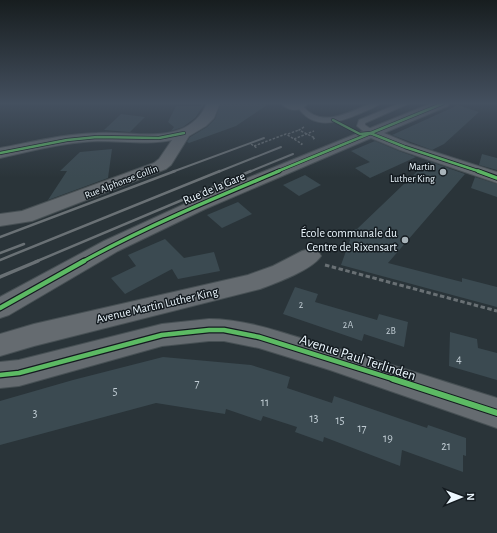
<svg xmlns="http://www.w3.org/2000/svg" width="497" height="533" viewBox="0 0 497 533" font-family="'Alegreya Sans',sans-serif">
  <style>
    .building { fill: #3b4a51 }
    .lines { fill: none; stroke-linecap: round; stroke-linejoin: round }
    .service-casing { stroke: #475054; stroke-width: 2 }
    .minor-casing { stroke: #475054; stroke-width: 2 }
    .path-far1 { stroke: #697074; stroke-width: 1.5; stroke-dasharray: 2.5 1.5; stroke-linecap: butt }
    .path { stroke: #697074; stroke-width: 3; stroke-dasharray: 4.5 2.5; stroke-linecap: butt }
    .service { fill: #656b70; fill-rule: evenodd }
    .minor { fill: #656b70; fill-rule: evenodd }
    .rail-far2 { stroke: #6a7175; stroke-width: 2 }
    .rail-far1 { stroke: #6a7175; stroke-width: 2.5 }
    .rail { stroke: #6a7175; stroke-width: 3.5 }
    .cycleway-far3-casing { stroke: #141b20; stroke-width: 4 }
    .cycleway-far2-casing { stroke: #141b20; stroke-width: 5.5 }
    .cycleway-far1-casing { stroke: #141b20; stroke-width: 7 }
    .cycleway-casing { stroke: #141b20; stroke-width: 8 }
    .cycleway-far3 { stroke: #5cba63; stroke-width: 2.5 }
    .cycleway-far2 { stroke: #5cba63; stroke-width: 3.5 }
    .cycleway-far1 { stroke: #5cba63; stroke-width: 4.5 }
    .cycleway { stroke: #5cba63; stroke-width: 6 }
    .poi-dot { fill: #a8b3b9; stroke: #141b20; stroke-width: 1.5 }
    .labels { text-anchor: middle; stroke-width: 3; stroke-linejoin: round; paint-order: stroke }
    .far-poi-label { font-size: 10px; fill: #ecf7fe; stroke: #141b20; text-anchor: end }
    .far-street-label { font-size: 10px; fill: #ecf7fe; stroke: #141b20 }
    .number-label { font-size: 10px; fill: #c0ccd3 }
    .street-label { font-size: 12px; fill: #ecf7fe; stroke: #141b20 }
    .poi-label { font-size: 12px; fill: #ecf7fe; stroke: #141b20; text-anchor: end }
    .near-number-label { font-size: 12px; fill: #c0ccd3 }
    .near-street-label { font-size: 14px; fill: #ecf7fe; stroke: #141b20 }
  </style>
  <rect width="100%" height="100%" fill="#2a3439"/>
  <g class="building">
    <polygon points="201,103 205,103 195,118 183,127 171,131 174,127 168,122 176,106 201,106"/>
    <polygon points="221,103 270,103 236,126 189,143 187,142 190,137 207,127 215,119"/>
    <polygon points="458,105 479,112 444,144 432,150 392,135"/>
    <polygon points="121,114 145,117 130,132 104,130"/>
    <polygon points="375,141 399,151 416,157 370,178 355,168 370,162 351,151"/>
    <polygon points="112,149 108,178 48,200 67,171 60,171 80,152"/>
    <polygon points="482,154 497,158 497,170 479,165"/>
    <polygon points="428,161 465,174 388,263 462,282 462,278 497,287 497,307 341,265 350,240 345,232 357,229"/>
    <polygon points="305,175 321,185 299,196 283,185"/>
    <polygon points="475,177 497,184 497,197 471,188"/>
    <polygon points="238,202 252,214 222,228 207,215"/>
    <polygon points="165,239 184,258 214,252 220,271 178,279 172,269 125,294 111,278 136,266 128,255"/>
    <polygon points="295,287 318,294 315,302 377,320 379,314 408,322 404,347 364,334 362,341 283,314"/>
    <polygon points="450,332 477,339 478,348 497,353 497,380 449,366"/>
    <polygon points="163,357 251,365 290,377 287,388 332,403 334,396 427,428 428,425 466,438 466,456 463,455 463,472 402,450 400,466 324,437 323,442 295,432 297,427 263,416 261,421 226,409 225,414 156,403 0,445 0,401 73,380"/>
  </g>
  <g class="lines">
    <defs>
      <g id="service">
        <path d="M371,103H381C376,107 368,110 361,113C338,123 313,131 297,106L302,105C320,129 349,113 371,103Z"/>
        <polygon points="400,103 410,103 365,123 365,125 374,131 374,135 368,135 357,126 359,120"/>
      </g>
      <g id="minor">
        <path d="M207,103H220L214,118L206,126L189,136L171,165L166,169L32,221L0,226V214L22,211L154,163L159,159L172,140C148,145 123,141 98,141C65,142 32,151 0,158V148C32,142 64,134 97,133C123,131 154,139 179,130C192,125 202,116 207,103Z"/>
        <path d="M281,103H308C302,112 288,112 281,103Z"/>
        <polygon points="432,103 450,103 448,106 384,133 410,144 497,172 497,183 400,150 371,138 205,209 118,251 9,315 0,318 0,297 104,241 191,201"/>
        <path d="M310,249L318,251L321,256C312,270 276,283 260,289L34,346L0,356V334L34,324L248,275L273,266L302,251Z"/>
        <path d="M209,319C244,319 277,331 310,341C373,358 435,379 497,398V428L330,370L259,348L224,341H209L162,346L19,386L0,388V362L19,360L162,324Z"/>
      </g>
    </defs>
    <use href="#service" class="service-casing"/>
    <use href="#minor" class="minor-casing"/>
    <g class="path-far1">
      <polyline points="304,127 299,130 315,138 313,139"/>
      <polyline points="288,134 299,130"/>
      <polyline points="294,139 314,131"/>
      <polyline points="251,144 257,148"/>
      <polyline points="254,146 286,134 302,144 300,145"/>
    </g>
    <polyline class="path" points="325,265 497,311"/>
    <use href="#service" class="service"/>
    <use href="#minor" class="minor"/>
    <g class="rail-far2">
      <polyline points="172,172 264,138"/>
      <polyline points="218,172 281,147"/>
      <polyline points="249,172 293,154"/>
    </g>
    <g class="rail-far1">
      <polyline points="0,237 175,171"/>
      <polyline points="0,253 24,244"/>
      <polyline points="0,260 220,171"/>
      <polyline points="35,262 251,171"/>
    </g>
    <polyline class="rail" points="0,277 38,261"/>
    <defs>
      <g id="cycleway-far3">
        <polyline points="333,120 360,134 370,133 405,147 481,172"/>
        <polyline points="0,153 67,140 97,137 159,138 184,133"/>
        <polyline points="276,172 444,103"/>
      </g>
      <g id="cycleway-far2">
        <polyline points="478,171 497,178"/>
        <path d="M82,262C145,227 212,199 279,171"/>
      </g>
      <g id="cycleway-far1">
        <polyline points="0,308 84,261"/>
        <polyline points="0,375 19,373 162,335 209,330 224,330 259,337 396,380"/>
      </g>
      <polyline id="cycleway" points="393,379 497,413"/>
    </defs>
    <use href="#cycleway-far3" class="cycleway-far3-casing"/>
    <use href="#cycleway-far2" class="cycleway-far2-casing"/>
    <use href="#cycleway-far1" class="cycleway-far1-casing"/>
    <use href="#cycleway" class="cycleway-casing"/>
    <use href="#cycleway-far3" class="cycleway-far3"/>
    <use href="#cycleway-far2" class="cycleway-far2"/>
    <use href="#cycleway-far1" class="cycleway-far1"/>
    <use href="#cycleway" class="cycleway"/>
  </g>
  <linearGradient id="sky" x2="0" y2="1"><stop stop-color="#171d1f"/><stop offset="0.58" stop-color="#44505f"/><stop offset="1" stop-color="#44505f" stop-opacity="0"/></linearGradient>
  <rect width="497" height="178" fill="url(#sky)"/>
  <g class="poi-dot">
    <circle cx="443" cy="172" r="4"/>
    <circle cx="405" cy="240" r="4"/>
  </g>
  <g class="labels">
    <g class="far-poi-label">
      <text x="435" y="170">Martin<tspan x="435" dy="12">Luther King</tspan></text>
    </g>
    <g class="far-street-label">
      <text transform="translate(121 181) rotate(-21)" y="4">Rue Alphonse Collin</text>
    </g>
    <g class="number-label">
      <text x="301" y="308">2</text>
      <text x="348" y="328">2A</text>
      <text x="391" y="334">2B</text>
    </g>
    <g class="street-label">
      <text transform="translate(214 188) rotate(-23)" y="4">Rue de la Gare</text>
      <text transform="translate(157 305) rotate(-13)" y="4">Avenue Martin Luther King</text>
    </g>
    <g class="poi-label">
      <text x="397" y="237">École communale du<tspan x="397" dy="14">Centre de Rixensart</tspan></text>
    </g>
    <g class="near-number-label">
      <text x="459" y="363">4</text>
      <text x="197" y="387">7</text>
      <text x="115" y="395">5</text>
      <text x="265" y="406">11</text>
      <text x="35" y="417">3</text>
      <text x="314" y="422">13</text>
      <text x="340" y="424">15</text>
      <text x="362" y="432">17</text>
      <text x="388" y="442">19</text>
      <text x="446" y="450">21</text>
    </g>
    <g class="near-street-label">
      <text transform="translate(358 357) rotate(18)" y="5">Avenue Paul Terlinden</text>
    </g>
  </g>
  <g transform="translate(461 497) rotate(89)" stroke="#141b20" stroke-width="3" paint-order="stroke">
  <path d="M0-3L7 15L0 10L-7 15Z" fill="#ecf7fe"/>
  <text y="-6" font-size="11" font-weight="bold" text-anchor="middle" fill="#ecf7fe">N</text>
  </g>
</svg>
